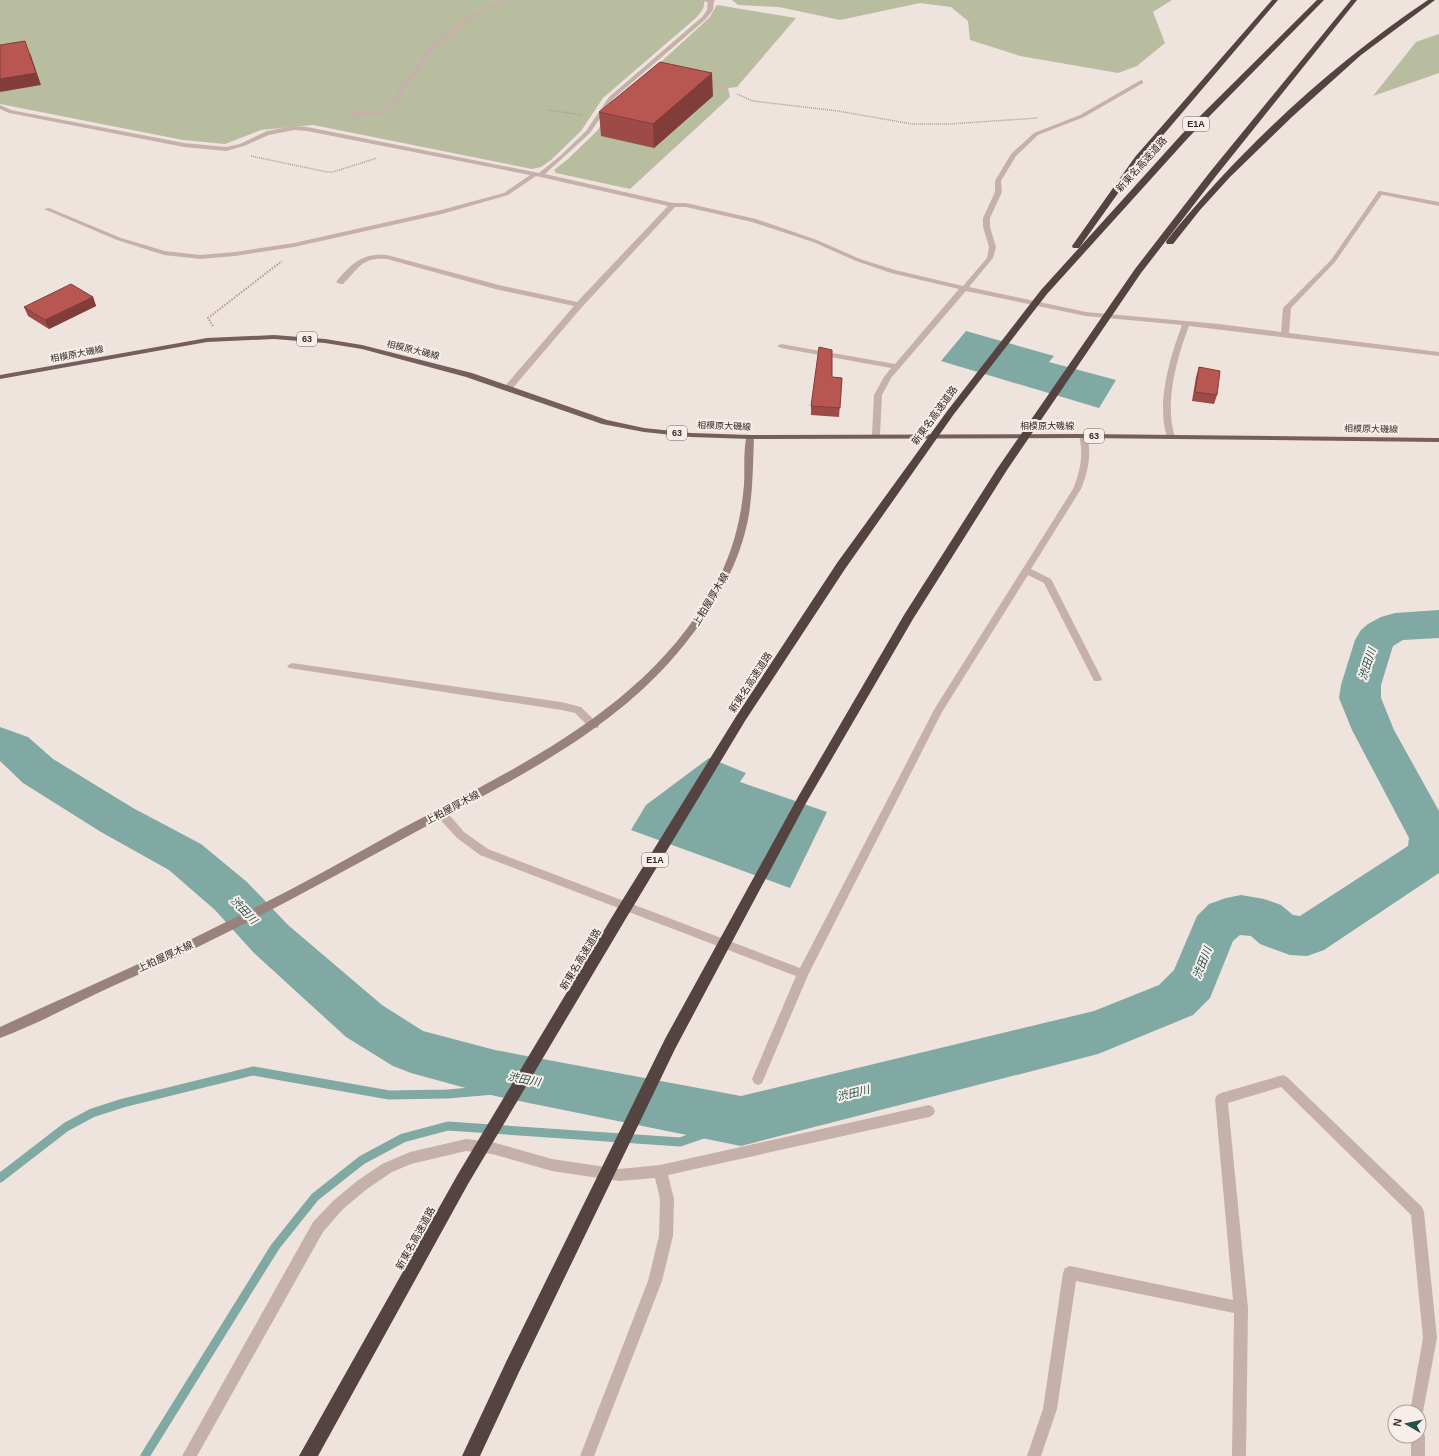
<svg xmlns="http://www.w3.org/2000/svg" width="1439" height="1456" viewBox="0 0 1439 1456" font-family="Helvetica,'Noto Sans JP',sans-serif">
  <style>
    .green { fill: #b9bd9f }
    .water { fill: #7fa9a2 }
    .lines { fill: none; stroke-linecap: round; stroke-linejoin: round }
    .stream { stroke: #7fa9a2; stroke-width: 9 }
    .river { fill: #7fa9a2; fill-rule: evenodd }
    .path-far1 { stroke: #b29b95; stroke-width: 1.5; stroke-dasharray: 1 1; stroke-linecap: butt }
    .path { stroke: #b29b95; stroke-width: 2; stroke-dasharray: 1.5 1.5; stroke-linecap: butt }
    .lane { fill: #c6b1aa; fill-rule: evenodd }
    .street { fill: #c6b1aa; fill-rule: evenodd }
    .secondary { fill: #99817c; fill-rule: evenodd }
    .primary { fill: #755f5c; fill-rule: evenodd }
    .highway { fill: #544341; fill-rule: evenodd }
    .wall { fill: #9e4b47 }
    .shaded-wall { fill: #813d39 }
    .building { fill: #b85752; stroke: #813d39 }
    .labels { text-anchor: middle; stroke-width: 4; stroke-linejoin: round; paint-order: stroke }
    .shield { fill: #f7eee9; stroke: #6e6563; stroke-width: 1 }
    .shield-label { font-size: 9px; font-weight: bold; fill: #342a29 }
    .far-street-label { font-size: 9px; fill: #342a29; stroke: #f7eee9 }
    .street-label { font-size: 10px; fill: #342a29; stroke: #f7eee9 }
    .water-label { font-size: 11px; font-style: italic; fill: #23514b; stroke: #f7eee9 }
  </style>
  <rect width="100%" height="100%" fill="#efe3dd"/>
  <g class="green">
    <path d="M0,0H704C705,8 702,11 697,17L603,98L581,131L551,160L541,167L532,169L313,125L261,130L225,144L183,140L0,104Z"/>
    <polygon points="732,0 1172,0 1153,12 1165,43 1137,66 1118,73 1020,56 970,40 968,21 951,7 920,3 840,20 779,7 738,5"/>
    <polygon points="717,5 796,18 737,87 728,88 730,97 630,189 556,173 554,170 568,159 597,131 618,101 709,18"/>
    <polygon points="1439,34 1439,73 1373,96 1416,42"/>
  </g>
  <g class="water">
    <polygon points="966,331 1054,356 1049,362 1116,380 1099,408 941,361"/>
    <polygon points="709,758 746,773 740,782 827,812 790,888 631,830 646,805"/>
  </g>
  <g class="lines">
    <g class="stream">
      <polyline points="0,1178 66,1127 92,1113 123,1103 253,1071 389,1095 447,1094 554,1085"/>
      <polyline points="145,1456 275,1247 315,1197 362,1160 403,1138 448,1126 680,1142 741,1121"/>
    </g>
    <polygon class="river" points="1439,610 1439,638 1403,640 1393,646 1381,685 1381,698 1394,730 1439,811 1439,873 1324,950 1307,956 1290,955 1260,944 1251,936 1240,935 1233,941 1210,998 1193,1015 1098,1054 741,1146 495,1096 411,1073 393,1066 346,1037 254,953 215,910 169,870 101,832 23,783 0,761 0,727 28,737 53,759 133,808 201,844 247,882 288,925 382,1005 423,1031 495,1050 741,1096 1094,1011 1159,985 1174,970 1197,916 1209,904 1226,898 1241,895 1264,899 1281,905 1293,915 1300,916 1408,846 1409,838 1352,730 1339,698 1341,685 1355,640 1361,630 1368,624 1381,617 1395,613"/>
    <g class="path-far1">
      <polyline points="737,94 753,101 838,111 912,124 949,124 1038,118"/>
      <polyline points="549,110 582,115"/>
      <polyline points="251,156 327,172 333,172 377,158"/>
    </g>
    <polyline class="path" points="213,326 208,318 282,261"/>
    <g class="lane">
      <polygon points="501,0 508,0 464,23 430,54 397,100 379,116 359,115 353,119 349,119 349,117 358,111 376,113 393,98 426,52 460,21"/>
      <polygon points="698,0 714,0 715,1 712,3"/>
      <polygon points="1380,191 1439,202 1439,206 1378,194 1378,192"/>
      <polygon points="929,1105 933,1107 935,1111 933,1115 929,1117 668,1175 674,1199 673,1236 662,1281 594,1456 580,1456 648,1281 659,1236 660,1199 655,1178 619,1181 552,1171 492,1154 466,1151 411,1164 392,1172 367,1189 343,1209 323,1232 197,1456 182,1456 313,1222 333,1201 357,1181 382,1164 410,1152 466,1139 492,1142 552,1159 619,1169 660,1165"/>
    </g>
    <g class="street">
      <path d="M708,0H714L713,10L706,19L613,99L590,133L545,174L673,203H686L756,219L817,240L860,259L895,270L963,286L987,258L989,247L983,227V218L995,192V181L1011,154L1034,133L1080,115L1141,80L1143,81V83L1084,117L1038,135L1016,156L1001,181L1002,192L990,218V227L996,247L993,258L969,287L1086,312L1219,324L1281,332L1283,308L1331,260L1378,192L1380,191L1383,193L1335,262L1291,308L1289,333L1439,352V356L1189,326C1177,357 1164,404 1175,437L1171,439L1167,437C1156,404 1170,357 1182,325L1086,316L966,291L891,378L882,395L880,435L876,437L872,435L874,395L884,377L891,368L781,348L777,346L781,344L895,364L959,289L891,273L856,261L813,242L752,222L686,207H675L582,307L511,390H508L504,388L505,386L574,306L495,289L387,259C362,257 359,268 343,284H340L336,282C352,263 362,253 387,255L499,285L577,302L668,206L536,176L508,195L442,214L294,247L235,256L200,259L164,255L117,240L44,209L49,208L121,238L165,251L200,255L235,252L294,243L441,210L504,193L530,175L307,131L294,130L269,135L244,146L226,151L184,147L9,113L0,109V105L11,110L184,143L226,147L240,144L267,131L294,126L307,127L539,173L560,156L586,131L609,97L702,17L707,10Z"/>
      <polygon points="700,79 728,87 729,88 726,90 698,82 697,81"/>
      <path d="M1080,434H1083L1087,436C1092,455 1088,471 1081,489L1031,569L1051,579L1102,679L1100,681H1094L1044,583L1028,575L942,712L808,975L762,1083L758,1085L754,1083L752,1079L796,976L480,855L457,838L437,816L436,813L437,810L441,809L445,810L464,832L488,849L800,968L935,708L1073,489C1080,471 1084,455 1079,436Z"/>
      <polygon points="292,663 561,702 581,707 599,725 598,728 590,728 575,713 561,710 289,668 287,666"/>
      <polygon points="1283,1075 1287,1077 1422,1207 1424,1212 1437,1338 1422,1417 1419,1418 1419,1412 1410,1412 1423,1338 1411,1215 1281,1087 1228,1103 1248,1308 1246,1456 1232,1456 1234,1313 1076,1281 1057,1409 1041,1456 1027,1456 1043,1409 1063,1273 1065,1268 1070,1266 1233,1300 1215,1099 1217,1095 1221,1093"/>
      <polygon points="1419,1429 1423,1431 1425,1436 1425,1456 1411,1456 1411,1436 1419,1436"/>
    </g>
    <path class="secondary" d="M747,435H750L754,437C753,463 753,488 749,514C741,562 715,607 684,645C609,739 493,789 390,846C338,874 286,903 232,930C189,952 146,971 102,991C68,1007 35,1025 0,1038V1027C73,993 148,961 220,925C281,896 340,863 399,830C517,767 647,709 714,587C732,555 741,521 744,485C745,469 743,450 747,435Z"/>
    <polygon class="primary" points="274,335 325,339 362,345 472,373 607,420 644,428 691,433 750,435 1083,434 1439,438 1439,442 1083,438 750,439 691,437 644,432 602,424 466,377 362,349 325,343 274,339 207,342 0,379 0,375 207,338"/>
    <g class="highway">
      <polygon points="1272,0 1278,0 1141,161 1079,248 1073,248 1072,246 1135,157"/>
      <polygon points="1317,0 1324,0 1188,138 1047,294 954,414 845,569 745,721 625,920 468,1184 318,1456 299,1456 458,1174 615,912 737,715 837,563 948,410 1041,290 1182,134"/>
      <polygon points="1351,0 1357,0 1216,176 1141,273 1007,470 913,619 806,803 675,1049 519,1372 480,1456 462,1456 507,1360 665,1039 798,797 904,615 997,469 1135,269 1210,172"/>
      <path d="M1428,0H1435L1361,55L1293,116L1230,177L1200,210L1173,244H1167L1166,242L1167,240C1239,150 1332,64 1428,0Z"/>
    </g>
  </g>
  <g class="wall">
    <polygon points="713,96 654,148 601,136 599,112"/>
    <polygon points="93,297 96,306 49,329 28,316 24,307"/>
    <polygon points="1199,367 1217,395 1214,404 1192,401 1196,377"/>
    <polygon points="832,377 842,378 839,417 811,415 811,406"/>
  </g>
  <g class="shaded-wall">
    <polygon points="30,53 41,85 0,92 0,79"/>
    <polygon points="712,73 713,96 654,148 653,124"/>
    <polygon points="93,297 96,306 49,329 45,320"/>
  </g>
  <g class="building">
    <polygon points="25,41 36,73 0,79 0,45"/>
    <polygon points="660,62 712,73 653,124 599,112"/>
    <polygon points="71,284 93,297 45,320 24,307"/>
    <polygon points="819,347 832,350 832,377 842,378 840,408 811,406"/>
    <polygon points="1199,367 1220,371 1217,395 1195,392"/>
  </g>
  <g class="labels">
    <g class="shield">
      <rect x="1183" y="117" width="26" height="14" rx="3"/>
      <rect x="297" y="332" width="20" height="14" rx="3"/>
      <rect x="667" y="426" width="20" height="14" rx="3"/>
      <rect x="1084" y="429" width="20" height="14" rx="3"/>
      <rect x="642" y="853" width="26" height="14" rx="3"/>
    </g>
    <g class="shield-label">
      <text x="1196" y="127">E1A</text>
      <text x="307" y="342">63</text>
      <text x="677" y="436">63</text>
      <text x="1094" y="439">63</text>
      <text x="655" y="863">E1A</text>
    </g>
    <g class="far-street-label">
      <text transform="translate(413 350) rotate(14)" y="3">相模原大磯線</text>
      <text transform="translate(77 354) rotate(-11)" y="3">相模原大磯線</text>
      <text transform="translate(724 426) rotate(2)" y="3">相模原大磯線</text>
      <text x="1047" y="429">相模原大磯線</text>
      <text transform="translate(1371 429) rotate(1)" y="3">相模原大磯線</text>
    </g>
    <g class="street-label">
      <text transform="translate(1141 164) rotate(-48)" y="4">新東名高速道路</text>
      <text transform="translate(934 415) rotate(-54)" y="4">新東名高速道路</text>
      <text transform="translate(710 599) rotate(-59)" y="4">上粕屋厚木線</text>
      <text transform="translate(750 682) rotate(-57)" y="4">新東名高速道路</text>
      <text transform="translate(452 807) rotate(-28)" y="4">上粕屋厚木線</text>
      <text transform="translate(165 956) rotate(-25)" y="4">上粕屋厚木線</text>
      <text transform="translate(580 959) rotate(-59)" y="4">新東名高速道路</text>
      <text transform="translate(415 1238) rotate(-61)" y="4">新東名高速道路</text>
    </g>
    <g class="water-label">
      <text transform="translate(1367 664) rotate(-72)" y="4">渋田川</text>
      <text transform="translate(244 910) rotate(46)" y="4">渋田川</text>
      <text transform="translate(1202 963) rotate(-69)" y="4">渋田川</text>
      <text transform="translate(524 1079) rotate(11)" y="4">渋田川</text>
      <text transform="translate(853 1093) rotate(-14)" y="4">渋田川</text>
    </g>
  </g>
  <g transform="translate(1407 1424) rotate(279)"><circle r="19" fill="#f7eee9" stroke="#a9a09c"/>
  <path d="M0-3L7 15L0 10L-7 15Z" fill="#23514b"/>
  <text y="-6" font-size="11" font-weight="bold" text-anchor="middle" fill="#342a29">N</text>
  </g>
</svg>
